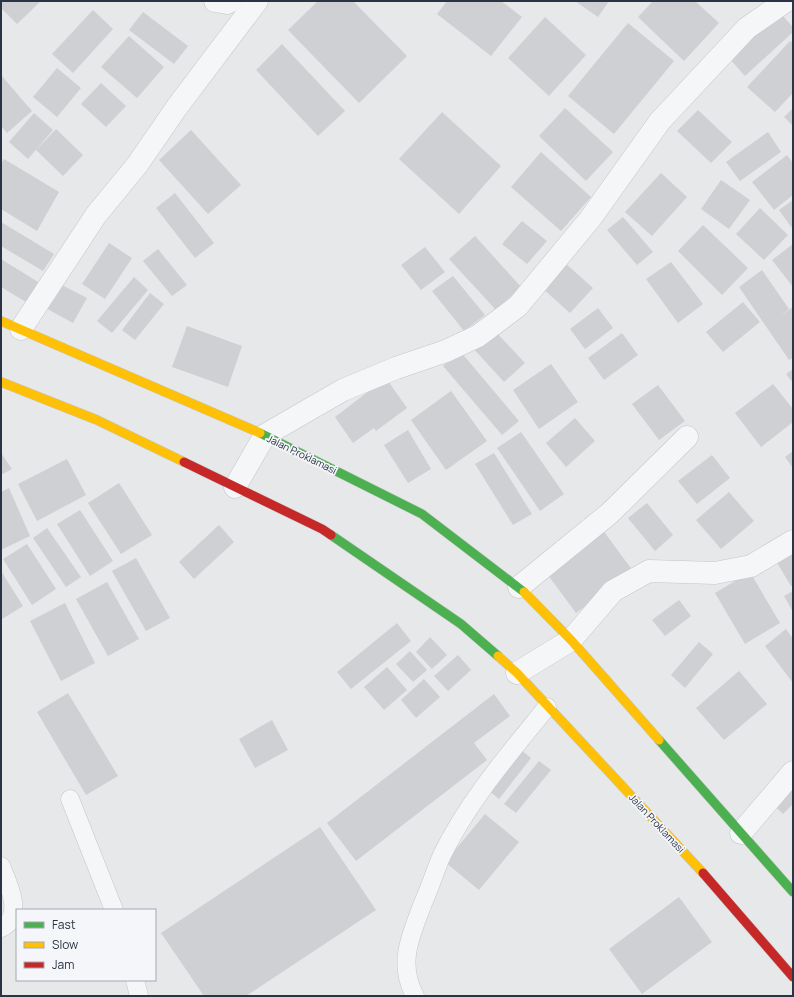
<svg xmlns="http://www.w3.org/2000/svg" width="794" height="997" viewBox="0 0 794 997" font-family="Manrope,sans-serif">
  <style>
    .building { fill: #ced0d3 }
    .lines { fill: none; stroke-linecap: round; stroke-linejoin: round }
    .lane-casing { stroke: #c4c6c8; stroke-width: 19 }
    .street-casing { stroke: #c4c6c8; stroke-width: 23 }
    .fast-casing { stroke: #c4c6c8; stroke-width: 10 }
    .slow-casing { stroke: #c4c6c8; stroke-width: 10 }
    .jam-casing { stroke: #c4c6c8; stroke-width: 10 }
    .lane { stroke: #f5f6f7; stroke-width: 18 }
    .street { stroke: #f5f6f7; stroke-width: 22 }
    .fast { stroke: #4caf50; stroke-width: 9 }
    .slow { stroke: #ffc107; stroke-width: 9 }
    .jam { stroke: #c62828; stroke-width: 9 }
    .labels { text-anchor: middle; stroke-width: 3.5; stroke-linejoin: round; paint-order: stroke }
    .street-label { font-size: 10px; fill: #2b3445; stroke: #f4f6f9 }
  </style>
  <rect width="100%" height="100%" fill="#e6e8ea"/>
  <g class="building">
    <polygon points="1,1 41,1 17,24 1,8"/>
    <polygon points="318,1 353,1 407,56 359,103 288,30"/>
    <polygon points="447,1 501,1 522,17 491,56 437,14"/>
    <polygon points="575,1 609,1 598,17"/>
    <polygon points="653,1 695,1 719,23 684,61 638,17"/>
    <polygon points="93,10 113,29 73,73 52,54"/>
    <polygon points="143,12 188,46 174,64 129,30"/>
    <polygon points="779,12 793,27 793,32 745,76 729,58"/>
    <polygon points="545,17 586,55 549,96 508,58"/>
    <polygon points="628,23 674,61 614,134 568,96"/>
    <polygon points="129,36 164,67 137,98 101,67"/>
    <polygon points="790,41 793,43 793,93 775,112 747,87"/>
    <polygon points="282,44 345,111 318,136 256,70"/>
    <polygon points="57,68 81,88 57,117 33,97"/>
    <polygon points="1,75 32,111 7,133 1,126"/>
    <polygon points="101,83 126,106 106,127 81,104"/>
    <polygon points="565,108 613,152 586,181 539,136"/>
    <polygon points="793,108 793,126 784,117"/>
    <polygon points="698,110 732,142 711,163 677,131"/>
    <polygon points="442,112 501,166 459,214 399,159"/>
    <polygon points="34,113 53,130 28,159 9,142"/>
    <polygon points="56,129 83,155 63,176 36,150"/>
    <polygon points="191,130 241,185 208,214 159,160"/>
    <polygon points="768,132 781,152 740,181 726,162"/>
    <polygon points="541,152 591,197 561,231 511,187"/>
    <polygon points="787,155 793,163 793,195 774,210 752,182"/>
    <polygon points="4,159 59,192 37,231 1,209 1,164"/>
    <polygon points="661,173 687,197 652,236 625,212"/>
    <polygon points="721,180 750,200 729,229 701,209"/>
    <polygon points="175,193 214,243 195,258 156,208"/>
    <polygon points="793,200 793,226 791,227 779,210"/>
    <polygon points="760,208 788,235 764,260 736,234"/>
    <polygon points="623,217 653,252 637,265 607,230"/>
    <polygon points="522,221 547,241 527,264 502,244"/>
    <polygon points="1,222 54,254 43,271 1,246"/>
    <polygon points="703,225 748,268 722,295 678,251"/>
    <polygon points="475,236 521,287 496,310 449,259"/>
    <polygon points="109,243 132,258 105,299 82,284"/>
    <polygon points="793,244 793,287 772,260"/>
    <polygon points="425,247 445,272 421,290 401,265"/>
    <polygon points="158,249 187,285 172,296 143,261"/>
    <polygon points="1,259 38,282 26,302 1,287"/>
    <polygon points="671,262 703,304 678,323 646,279"/>
    <polygon points="565,263 593,288 570,313 542,288"/>
    <polygon points="762,270 789,309 779,317 793,307 793,358 789,360 739,287"/>
    <polygon points="453,276 485,315 464,331 432,291"/>
    <polygon points="134,277 148,290 112,333 97,321"/>
    <polygon points="54,281 87,298 73,323 42,306"/>
    <polygon points="150,293 164,304 135,340 122,330"/>
    <polygon points="743,302 760,322 723,352 706,332"/>
    <polygon points="598,308 613,328 585,349 570,329"/>
    <polygon points="187,326 242,346 228,387 172,367"/>
    <polygon points="492,328 525,363 504,382 472,347"/>
    <polygon points="622,333 638,355 604,380 588,358"/>
    <polygon points="460,351 519,421 502,435 443,366"/>
    <polygon points="551,364 578,402 539,429 513,390"/>
    <polygon points="793,369 793,383 786,374"/>
    <polygon points="386,378 407,408 376,431 374,428 353,443 335,417"/>
    <polygon points="773,384 793,409 793,422 761,447 735,413"/>
    <polygon points="658,385 685,421 659,440 632,404"/>
    <polygon points="451,391 487,441 446,470 411,420"/>
    <polygon points="575,418 595,441 566,467 546,443"/>
    <polygon points="408,430 431,469 408,483 384,445"/>
    <polygon points="521,432 564,494 540,511 497,448"/>
    <polygon points="793,451 793,468 785,457"/>
    <polygon points="1,453 12,469 1,475"/>
    <polygon points="494,453 532,514 513,525 475,464"/>
    <polygon points="712,455 730,478 697,504 678,481"/>
    <polygon points="67,459 86,495 37,521 18,484"/>
    <polygon points="119,483 152,535 121,554 88,503"/>
    <polygon points="9,488 30,536 1,550 1,492"/>
    <polygon points="729,492 754,521 721,549 696,520"/>
    <polygon points="647,503 673,535 655,551 628,518"/>
    <polygon points="80,510 113,561 90,576 57,524"/>
    <polygon points="219,525 234,542 194,579 179,562"/>
    <polygon points="47,528 81,577 66,587 33,538"/>
    <polygon points="602,529 633,571 576,613 545,571"/>
    <polygon points="793,543 793,585 791,586 773,556"/>
    <polygon points="27,544 56,589 32,605 3,559"/>
    <polygon points="136,558 170,618 146,631 112,571"/>
    <polygon points="1,571 23,606 2,619 1,617"/>
    <polygon points="750,572 780,623 745,644 715,593"/>
    <polygon points="107,582 139,639 108,656 76,599"/>
    <polygon points="793,591 793,612 784,596"/>
    <polygon points="679,600 691,616 665,636 652,620"/>
    <polygon points="65,603 95,663 61,681 30,621"/>
    <polygon points="397,623 411,641 351,689 337,672"/>
    <polygon points="786,629 793,639 793,683 765,646"/>
    <polygon points="430,637 447,655 432,669 416,652"/>
    <polygon points="699,642 713,654 685,688 671,675"/>
    <polygon points="410,651 427,670 413,682 396,664"/>
    <polygon points="458,655 471,670 448,691 434,676"/>
    <polygon points="387,667 407,690 384,710 364,687"/>
    <polygon points="739,671 767,704 724,740 696,708"/>
    <polygon points="424,679 440,697 416,718 401,700"/>
    <polygon points="68,693 118,776 86,795 37,712"/>
    <polygon points="494,694 510,716 474,743 487,760 356,861 327,823"/>
    <polygon points="272,720 288,750 255,768 239,739"/>
    <polygon points="521,750 531,758 499,799 488,790"/>
    <polygon points="539,761 551,770 516,813 504,804"/>
    <polygon points="793,778 793,804 783,814 770,801"/>
    <polygon points="485,814 519,842 479,890 445,862"/>
    <polygon points="320,827 376,910 246,996 204,996 161,933"/>
    <polygon points="679,897 712,942 642,994 609,949"/>
  </g>
  <g class="lines">
    <defs>
      <g id="lane">
        <polyline points="70,799 114,910"/>
        <path d="M1,866C8,883 25,917 1,928"/>
        <polyline points="135,980 139,996"/>
        <path d="M415,996C397,963 411,935 423,903C430,888 435,871 442,855C469,800 509,754 547,707"/>
      </g>
      <g id="street">
        <polyline points="215,1 227,3 231,1"/>
        <polyline points="21,329 96,215 137,165 177,107 257,1"/>
        <polyline points="235,487 265,435 343,390 396,368 446,351 478,336 518,306 590,219 660,121 747,28 786,1"/>
        <polyline points="519,587 610,513 687,437"/>
        <polyline points="517,673 571,640 613,591 649,571 715,573 751,566 793,541"/>
        <polyline points="741,833 793,772"/>
      </g>
      <g id="fast">
        <polyline points="260,433 422,514 524,592"/>
        <polyline points="331,535 461,624 498,656"/>
        <polyline points="659,740 793,892"/>
      </g>
      <g id="slow">
        <polyline points="1,321 260,433"/>
        <polyline points="1,382 97,420 184,462"/>
        <polyline points="524,592 571,640 659,740"/>
        <polyline points="498,656 517,673 703,873"/>
      </g>
      <g id="jam">
        <polyline points="184,462 322,529 331,535"/>
        <polyline points="703,873 793,977"/>
      </g>
    </defs>
    <use href="#lane" class="lane-casing"/>
    <use href="#street" class="street-casing"/>
    <use href="#fast" class="fast-casing"/>
    <use href="#slow" class="slow-casing"/>
    <use href="#jam" class="jam-casing"/>
    <use href="#lane" class="lane"/>
    <use href="#street" class="street"/>
    <use href="#fast" class="fast"/>
    <use href="#slow" class="slow"/>
    <use href="#jam" class="jam"/>
  </g>
  <g class="labels">
    <g class="street-label">
      <text transform="translate(302 454) rotate(26)" y="4">Jalan Proklamasi</text>
      <text transform="translate(657 823) rotate(47)" y="4">Jalan Proklamasi</text>
    </g>
  </g>
  <rect width="794" height="997" fill="none" stroke="#2b3445" stroke-width="4"/>
  <rect x="16" y="909" width="140" height="72" fill="#f4f6f9" stroke="#a4a8b1"/>
  <rect x="24" y="922" width="20" height="6" fill="#4caf50" stroke="#a4a8b1"/>
  <text x="52" y="929" font-size="12" fill="#2b3445">Fast</text>
  <rect x="24" y="942" width="20" height="6" fill="#ffc107" stroke="#a4a8b1"/>
  <text x="52" y="949" font-size="12" fill="#2b3445">Slow</text>
  <rect x="24" y="962" width="20" height="6" fill="#c62828" stroke="#a4a8b1"/>
  <text x="52" y="969" font-size="12" fill="#2b3445">Jam</text>
</svg>
